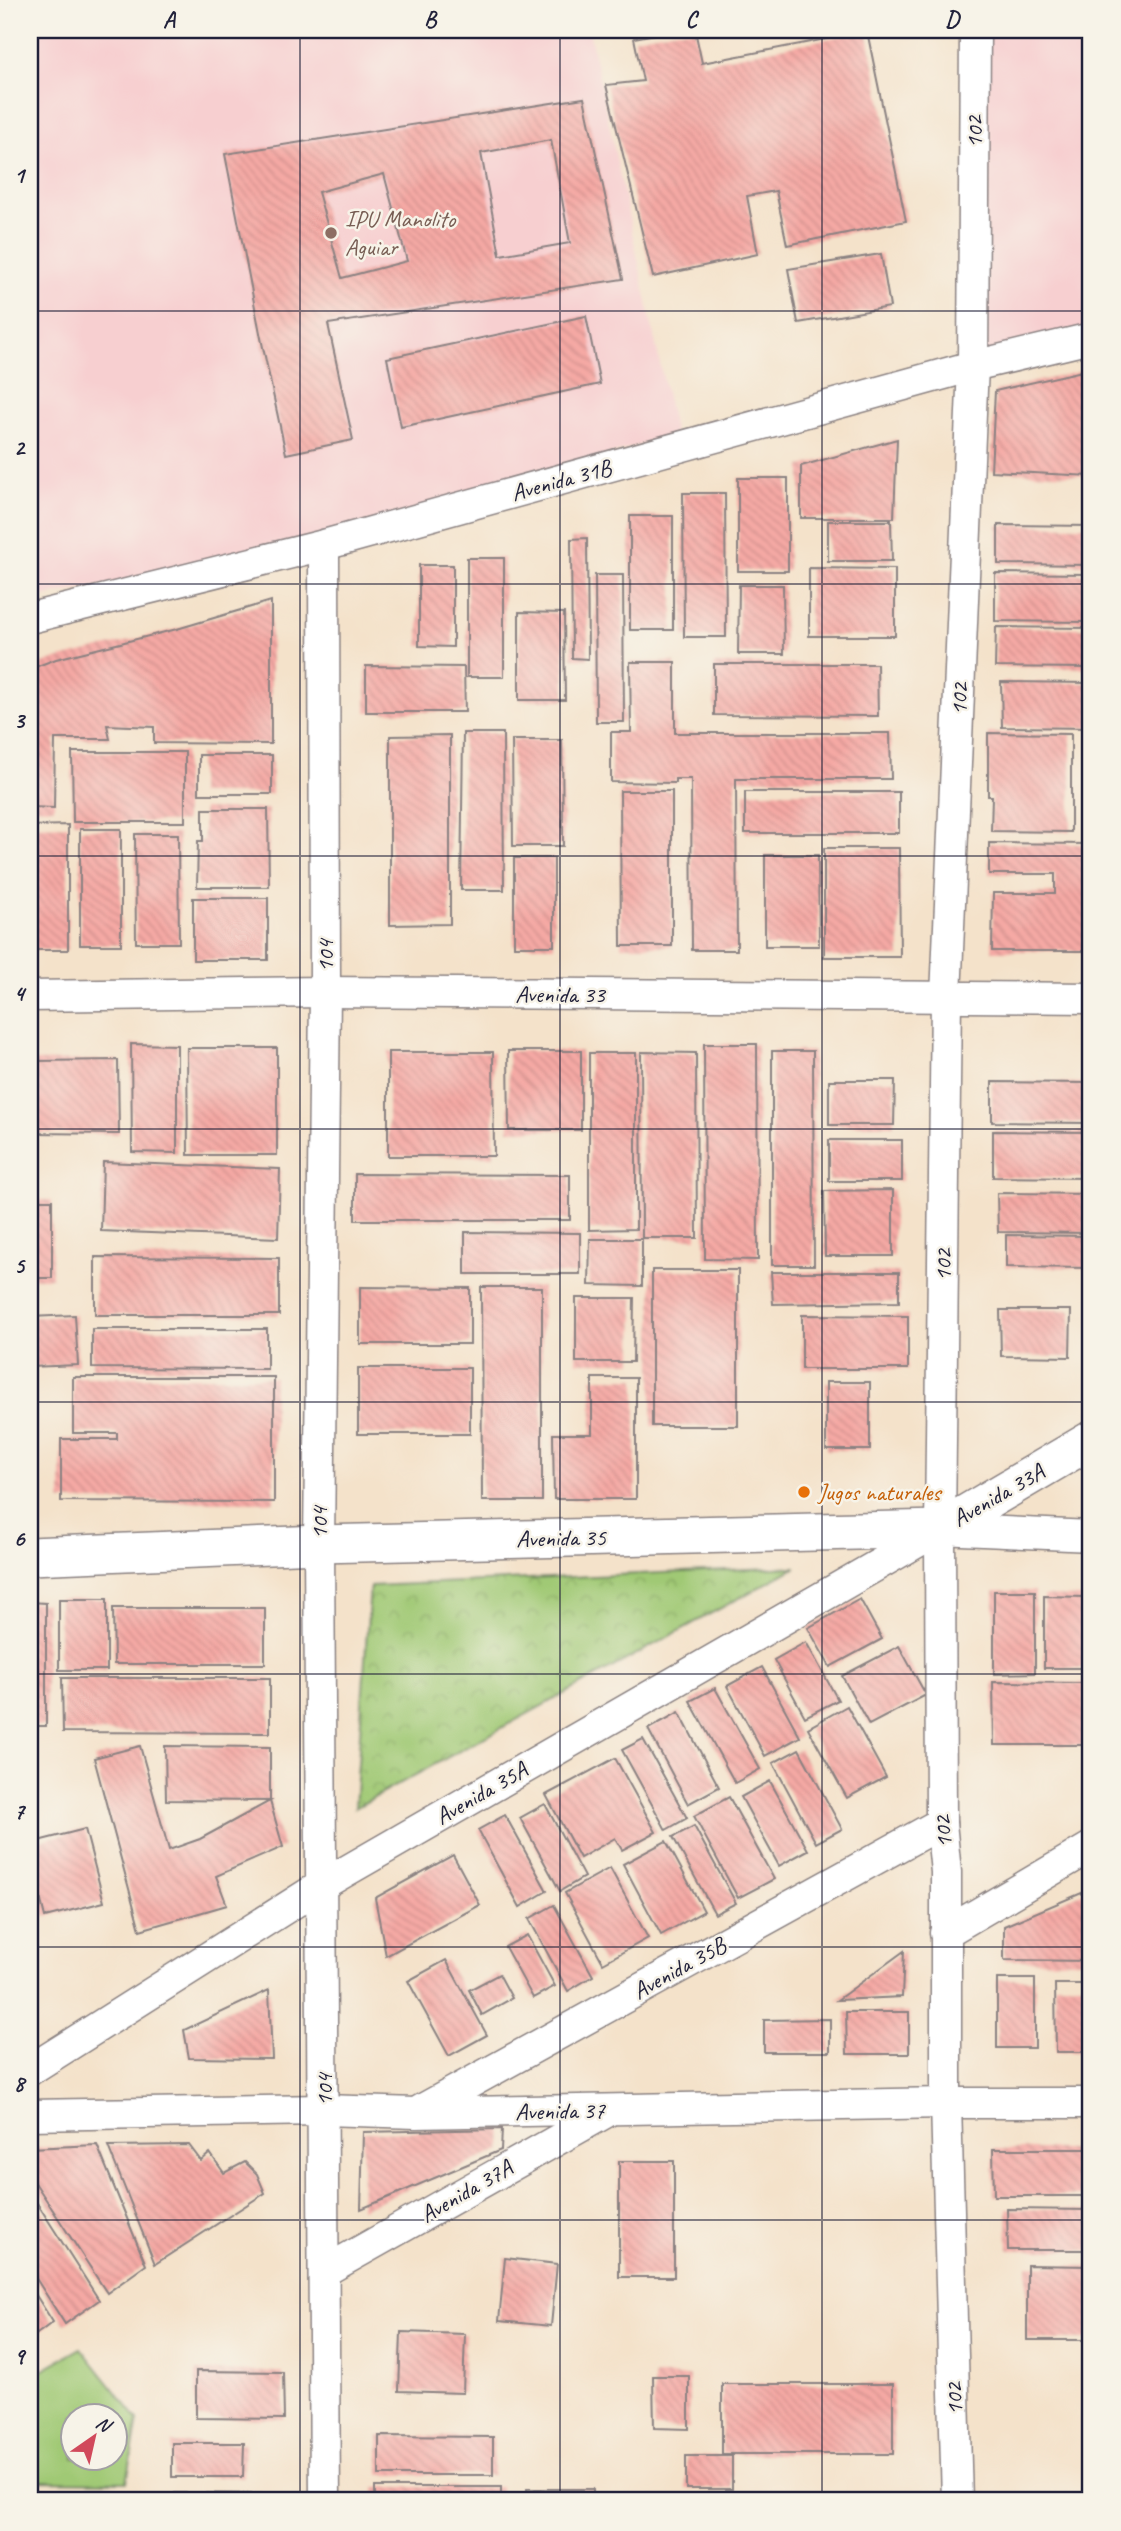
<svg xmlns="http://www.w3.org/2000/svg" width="1121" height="2531" viewBox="0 0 1121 2531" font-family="Caveat,sans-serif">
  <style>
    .built { fill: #f7cfd0 }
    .grass { fill: #a0c974; stroke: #617658; stroke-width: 2; fill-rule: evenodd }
    .park { fill: url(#park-crowns); stroke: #617658; stroke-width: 2 }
    .building { fill: url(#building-back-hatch); fill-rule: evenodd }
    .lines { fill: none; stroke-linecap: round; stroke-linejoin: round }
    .minor-casing { stroke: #8b8282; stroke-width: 33 }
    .tertiary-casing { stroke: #8b8282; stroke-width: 40 }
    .minor { stroke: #fff; stroke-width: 30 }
    .tertiary { stroke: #fff; stroke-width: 37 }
    .grid { fill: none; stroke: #22223b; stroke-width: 2; stroke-opacity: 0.55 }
    .education-dot { fill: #8d6e63; stroke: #f7f3e8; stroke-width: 2.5 }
    .food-dot { fill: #e8710a; stroke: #f7f3e8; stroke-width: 2.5 }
    .labels { text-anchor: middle; stroke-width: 5; stroke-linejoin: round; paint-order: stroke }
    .street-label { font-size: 24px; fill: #22223b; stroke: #f7f3e8 }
    .education-label { font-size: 24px; fill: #785e54; stroke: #f7f3e8; text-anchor: start }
    .food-label { font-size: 24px; fill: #c56008; stroke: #f7f3e8; text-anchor: start }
    .neatline { fill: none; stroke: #22223b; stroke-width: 2.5 }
    .grid-label { font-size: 23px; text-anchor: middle; font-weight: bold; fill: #22223b }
  </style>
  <defs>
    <pattern id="park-crowns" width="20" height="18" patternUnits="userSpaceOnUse" patternTransform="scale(1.75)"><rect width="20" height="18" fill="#a0c974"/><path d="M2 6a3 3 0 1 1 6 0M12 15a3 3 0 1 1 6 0" fill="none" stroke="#8aac65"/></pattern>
    <pattern id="building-back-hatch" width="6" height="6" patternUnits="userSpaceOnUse" patternTransform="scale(1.75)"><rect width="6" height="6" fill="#f5a9a4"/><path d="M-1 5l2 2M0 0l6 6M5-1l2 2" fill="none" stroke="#d2918e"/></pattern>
  </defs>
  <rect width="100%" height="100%" fill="#f7f3e8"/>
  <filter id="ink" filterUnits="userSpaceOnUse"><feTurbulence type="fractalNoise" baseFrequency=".0143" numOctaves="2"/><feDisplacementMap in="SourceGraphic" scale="14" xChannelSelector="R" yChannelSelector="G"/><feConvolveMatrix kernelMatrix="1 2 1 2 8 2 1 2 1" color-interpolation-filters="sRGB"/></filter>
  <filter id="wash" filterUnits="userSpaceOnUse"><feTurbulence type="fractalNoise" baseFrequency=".00686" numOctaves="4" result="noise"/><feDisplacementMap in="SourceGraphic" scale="28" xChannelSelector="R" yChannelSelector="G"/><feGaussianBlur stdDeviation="1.57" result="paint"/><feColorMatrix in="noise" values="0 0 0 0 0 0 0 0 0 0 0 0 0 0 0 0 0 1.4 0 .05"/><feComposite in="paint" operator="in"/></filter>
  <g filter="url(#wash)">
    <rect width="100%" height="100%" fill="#f4e2ca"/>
    <g class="built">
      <polygon points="37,30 589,30 675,434 324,545 30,599 30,32"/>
      <polygon points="975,30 1091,30 1091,338 973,366"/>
    </g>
    <path class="grass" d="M81,2348L138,2420L127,2482L30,2481V2377ZM74,2416H116V2458H74Z"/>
    <polygon class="park" points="796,1567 355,1808 370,1586"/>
    <g id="blocks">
      <g class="building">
        <polygon points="677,30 695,30 702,63 867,31 906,221 787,245 776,191 747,196 758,254 653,277 606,85 643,81 634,38"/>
        <path d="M584,98L623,279L328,324L353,440L286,454L261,338L225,154ZM551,140L570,243L500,255L481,153ZM384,174L407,261L342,278L318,192Z"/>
        <polygon points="881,254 890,307 798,323 788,269"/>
        <polygon points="586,316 600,384 401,427 387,358"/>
        <polygon points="1091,369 1091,476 991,471 995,391"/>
        <polygon points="897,439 894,518 801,518 801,466"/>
        <rect x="738" y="478" width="50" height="93"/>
        <polygon points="683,493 725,493 726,637 684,637"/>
        <rect x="630" y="516" width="43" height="114"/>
        <polygon points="828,521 891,521 892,561 828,561"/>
        <polygon points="998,525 1091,526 1091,565 998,564"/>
        <polygon points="587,538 588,659 572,658 571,539"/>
        <rect x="467" y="558" width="37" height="119"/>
        <polygon points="419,565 453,565 453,647 419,646"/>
        <polygon points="809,568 895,569 895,636 809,636"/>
        <polygon points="995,573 1091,574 1091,622 995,621"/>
        <polygon points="595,575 623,575 624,722 596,722"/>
        <polygon points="739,585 783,585 784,654 738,654"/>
        <polygon points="271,601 271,744 154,743 154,727 107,725 110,739 55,739 54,808 30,807 30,669 56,659 177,629"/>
        <polygon points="519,612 564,613 565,700 519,700"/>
        <polygon points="996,627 1091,628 1091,668 995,667"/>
        <polygon points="630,662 675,662 675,733 890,733 891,779 736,779 737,950 692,950 691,779 675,779 675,783 611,782 611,732 631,732"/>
        <polygon points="714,664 877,664 878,716 714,715"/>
        <polygon points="366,666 464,667 465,712 366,712"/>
        <polygon points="1001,682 1091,683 1091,728 1002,727"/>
        <polygon points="463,733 503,733 504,890 461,890"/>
        <polygon points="988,733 1071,734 1071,832 991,831 992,796 988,796"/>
        <polygon points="450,735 450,924 390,925 390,736"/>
        <polygon points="512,740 562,740 563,846 513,846"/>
        <polygon points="72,752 185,752 185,822 73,822"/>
        <rect x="199" y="755" width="73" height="39"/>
        <polygon points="620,791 672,791 672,946 621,946"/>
        <rect x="745" y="792" width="154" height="41"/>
        <polygon points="203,809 268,809 269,887 197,887 198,841 203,841"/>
        <polygon points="68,825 68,950 30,950 30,826"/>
        <rect x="80" y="829" width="41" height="116"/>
        <polygon points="135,834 178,834 179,943 136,943"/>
        <polygon points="989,843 1091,844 1091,951 992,951 993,893 1055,893 1055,874 989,874"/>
        <polygon points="824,848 899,848 900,957 824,957"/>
        <polygon points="765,855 818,855 819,946 765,946"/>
        <rect x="514" y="858" width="40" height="88"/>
        <rect x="193" y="898" width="75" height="62"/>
        <polygon points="131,1044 177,1045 177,1153 132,1152"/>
        <polygon points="704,1044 757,1044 758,1260 705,1259"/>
        <polygon points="187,1048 277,1048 277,1155 188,1155"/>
        <polygon points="508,1051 581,1051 581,1130 509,1130"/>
        <polygon points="772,1051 813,1051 814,1265 772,1265"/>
        <polygon points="388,1052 493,1052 494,1156 388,1156"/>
        <polygon points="641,1052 696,1053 697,1238 642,1238"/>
        <polygon points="589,1053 636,1053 636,1229 589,1230"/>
        <polygon points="118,1060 119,1134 34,1133 34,1061"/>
        <polygon points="829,1080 895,1080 894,1125 829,1125"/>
        <polygon points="992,1082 1091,1083 1091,1123 992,1122"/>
        <polygon points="993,1131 1091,1132 1091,1178 993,1177"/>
        <rect x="829" y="1140" width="73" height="41"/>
        <polygon points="103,1162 280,1169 278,1238 101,1231"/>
        <polygon points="355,1174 570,1175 570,1220 355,1220"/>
        <polygon points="893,1190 893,1256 825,1256 824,1191"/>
        <polygon points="997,1193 1091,1194 1091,1233 998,1232"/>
        <rect x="30" y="1200" width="22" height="78"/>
        <polygon points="465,1232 580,1233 580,1274 465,1274"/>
        <polygon points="1006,1235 1091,1236 1091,1268 1006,1267"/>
        <polygon points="590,1239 642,1239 642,1286 589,1285"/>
        <polygon points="95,1257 279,1258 279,1315 95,1315"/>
        <rect x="652" y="1270" width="86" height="156"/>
        <polygon points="771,1272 899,1272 899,1302 773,1304"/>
        <polygon points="360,1287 470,1288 470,1344 360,1344"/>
        <polygon points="481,1287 542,1287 542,1501 482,1501"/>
        <polygon points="576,1298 634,1298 633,1362 576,1362"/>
        <polygon points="1000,1310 1071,1310 1070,1357 1001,1356"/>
        <polygon points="75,1315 78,1365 30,1367 30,1317"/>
        <polygon points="802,1315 908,1316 908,1369 802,1369"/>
        <polygon points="92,1329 267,1329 267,1369 92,1368"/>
        <rect x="358" y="1368" width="112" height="66"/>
        <polygon points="73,1377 274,1377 274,1502 61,1501 61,1439 117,1439 117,1433 73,1433"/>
        <polygon points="592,1378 636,1378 636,1499 554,1499 553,1434 592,1434"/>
        <rect x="826" y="1382" width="44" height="68"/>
        <polygon points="1085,1587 1091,1587 1091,1668 1044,1668 1044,1596 1085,1597"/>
        <polygon points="994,1591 1035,1591 1035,1673 994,1674"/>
        <rect x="59" y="1599" width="48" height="71"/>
        <polygon points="860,1599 882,1639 830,1667 808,1628"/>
        <polygon points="30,1602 46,1603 46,1726 30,1726"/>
        <polygon points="113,1608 265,1608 265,1664 114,1664"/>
        <polygon points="806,1642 838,1700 805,1717 774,1660"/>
        <polygon points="899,1646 926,1695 869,1725 842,1676"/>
        <polygon points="762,1667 800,1737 765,1756 727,1686"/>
        <polygon points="62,1678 270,1678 270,1733 63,1732"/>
        <polygon points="993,1682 1084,1683 1084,1745 994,1745"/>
        <polygon points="715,1688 760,1769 735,1783 690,1701"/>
        <polygon points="847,1706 886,1777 847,1798 808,1728"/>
        <polygon points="679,1712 719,1787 688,1804 648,1729"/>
        <polygon points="643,1739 687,1818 666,1830 622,1750"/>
        <polygon points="140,1746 169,1850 200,1839 270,1801 166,1800 165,1746 270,1747 270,1801 283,1847 216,1876 227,1905 140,1930 94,1758"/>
        <polygon points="799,1749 842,1829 816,1843 773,1763"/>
        <polygon points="615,1758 656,1832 622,1850 615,1838 580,1858 546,1795"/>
        <polygon points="770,1781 808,1850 779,1866 741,1797"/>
        <polygon points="729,1797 774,1879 738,1898 694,1816"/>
        <polygon points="545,1804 584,1877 560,1891 520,1818"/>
        <polygon points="505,1815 547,1891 520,1907 478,1830"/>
        <polygon points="694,1826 736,1903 715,1914 673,1837"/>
        <polygon points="85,1829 104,1902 45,1917 30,1856 30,1843"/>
        <polygon points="666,1841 704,1911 661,1935 623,1864"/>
        <polygon points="453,1855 480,1905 386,1956 375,1898"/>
        <polygon points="610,1868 648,1938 603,1963 565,1893"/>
        <polygon points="1091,1889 1091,1961 1004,1960 1004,1926"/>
        <polygon points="554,1905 593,1976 568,1991 529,1919"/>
        <polygon points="527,1935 555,1986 533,1998 505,1947"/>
        <polygon points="904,1951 902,1997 837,2000"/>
        <polygon points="446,1960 487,2035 449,2056 408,1981"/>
        <polygon points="499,1974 512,1998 482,2015 469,1990"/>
        <rect x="997" y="1979" width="38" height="69"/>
        <polygon points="1055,1984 1091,1984 1091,2052 1056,2052"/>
        <polygon points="30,1985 36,2015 30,2016"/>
        <polygon points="269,1990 272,2059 189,2058 184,2030"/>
        <polygon points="846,2012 909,2012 909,2054 847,2054"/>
        <polygon points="830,2019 830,2052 764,2052 764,2020"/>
        <polygon points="502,2129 501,2150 361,2209 363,2132"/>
        <polygon points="97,2145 146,2265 107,2293 30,2175 30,2148"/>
        <polygon points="189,2145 201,2161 210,2153 224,2173 245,2162 257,2174 265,2193 155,2264 108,2146"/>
        <polygon points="993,2149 1091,2149 1091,2196 994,2196"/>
        <rect x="619" y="2161" width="55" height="116"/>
        <polygon points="30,2192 99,2300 65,2324 30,2269"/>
        <polygon points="1007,2209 1091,2210 1091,2250 1008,2250"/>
        <polygon points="505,2258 557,2264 551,2326 499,2321"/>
        <polygon points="1027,2265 1091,2266 1091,2340 1027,2340"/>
        <polygon points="30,2286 53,2322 30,2339"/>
        <polygon points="401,2332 465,2334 463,2393 399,2391"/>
        <polygon points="196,2371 283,2372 284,2419 196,2418"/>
        <polygon points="653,2376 689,2376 689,2429 654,2428"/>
        <rect x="722" y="2384" width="171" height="70"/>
        <polygon points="379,2436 493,2437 493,2475 379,2475"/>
        <polygon points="172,2443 244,2443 243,2477 172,2477"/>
        <rect x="686" y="2456" width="46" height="33"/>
        <rect x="375" y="2487" width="126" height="14"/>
        <rect x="527" y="2489" width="66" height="12"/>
        <polygon points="175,2493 275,2494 275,2501 175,2501"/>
      </g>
    </g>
  </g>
  <g filter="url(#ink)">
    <use href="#blocks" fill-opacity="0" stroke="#8b8282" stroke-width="2"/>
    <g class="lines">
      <defs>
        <g id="minor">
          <polyline points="324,545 325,992 319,1544 325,2501"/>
          <polyline points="30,618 324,545 973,366 1091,338"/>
          <polyline points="30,996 325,992 1091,998"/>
          <polyline points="945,1933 1091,1847"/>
          <polyline points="30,2070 322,1885 940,1529 1091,1536"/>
          <polyline points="421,2110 941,1823"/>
          <polyline points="30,2115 324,2110 416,2113 946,2103 1091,2103"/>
          <polyline points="325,2271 605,2113"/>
          <polyline points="957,2501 946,2103 946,1872 941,1823 940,1529 946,997 973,366 975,30"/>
        </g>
        <polyline id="tertiary" points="30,1556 319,1544 940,1529 1091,1440"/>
      </defs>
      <use href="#minor" class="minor-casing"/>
      <use href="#tertiary" class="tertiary-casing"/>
      <use href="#minor" class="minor"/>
      <use href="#tertiary" class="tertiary"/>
    </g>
  </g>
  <path class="grid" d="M300,30V2501M560,30V2501M822,30V2501M30,311H1091M30,584H1091M30,856H1091M30,1129H1091M30,1402H1091M30,1674H1091M30,1947H1091M30,2220H1091"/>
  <circle class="education-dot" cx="331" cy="233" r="7"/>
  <circle class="food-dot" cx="804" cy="1492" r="7"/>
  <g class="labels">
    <g class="street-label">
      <text transform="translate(974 132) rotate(-90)" y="8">102</text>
      <text transform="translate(561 480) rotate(-15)" y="8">Avenida 31B</text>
      <text transform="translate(959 699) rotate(-88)" y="8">102</text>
      <text transform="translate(325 956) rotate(-90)" y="8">104</text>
      <text x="560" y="1002">Avenida 33</text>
      <text transform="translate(943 1265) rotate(-89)" y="8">102</text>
      <text transform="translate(998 1495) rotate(-30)" y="8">Avenida 33A</text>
      <text transform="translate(319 1523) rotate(-90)" y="8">104</text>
      <text transform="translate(561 1538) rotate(-1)" y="8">Avenida 35</text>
      <text transform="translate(481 1793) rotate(-30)" y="8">Avenida 35A</text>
      <text transform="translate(943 1832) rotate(-94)" y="8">102</text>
      <text transform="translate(679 1968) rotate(-29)" y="8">Avenida 35B</text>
      <text transform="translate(324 2090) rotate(-90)" y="8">104</text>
      <text transform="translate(560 2111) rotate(-1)" y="8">Avenida 37</text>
      <text transform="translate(466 2191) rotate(-30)" y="8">Avenida 37A</text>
      <text transform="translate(954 2399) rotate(-92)" y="8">102</text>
    </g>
    <g class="education-label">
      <text x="345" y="227">IPU Manolito<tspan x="345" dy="28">Aguiar</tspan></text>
    </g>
    <g class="food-label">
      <text x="818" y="1500">Jugos naturales</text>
    </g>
  </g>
  <rect width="1121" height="2531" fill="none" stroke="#f7f3e8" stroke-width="77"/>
  <g transform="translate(94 2437) rotate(34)"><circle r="33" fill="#f7f3e8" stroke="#a29fa3" stroke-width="2"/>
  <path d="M0-5L12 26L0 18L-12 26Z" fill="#d1495b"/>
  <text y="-10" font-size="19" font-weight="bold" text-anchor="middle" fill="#22223b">N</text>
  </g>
  <rect x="38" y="38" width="1044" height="2454" class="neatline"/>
  <g class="grid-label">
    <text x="169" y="27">A</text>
    <text x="430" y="27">B</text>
    <text x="691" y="27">C</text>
    <text x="952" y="27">D</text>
    <text x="19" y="183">1</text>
    <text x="19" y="455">2</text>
    <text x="19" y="728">3</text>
    <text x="19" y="1001">4</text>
    <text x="19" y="1273">5</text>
    <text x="19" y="1546">6</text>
    <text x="19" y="1819">7</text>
    <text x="19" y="2091">8</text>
    <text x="19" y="2364">9</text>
  </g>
</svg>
